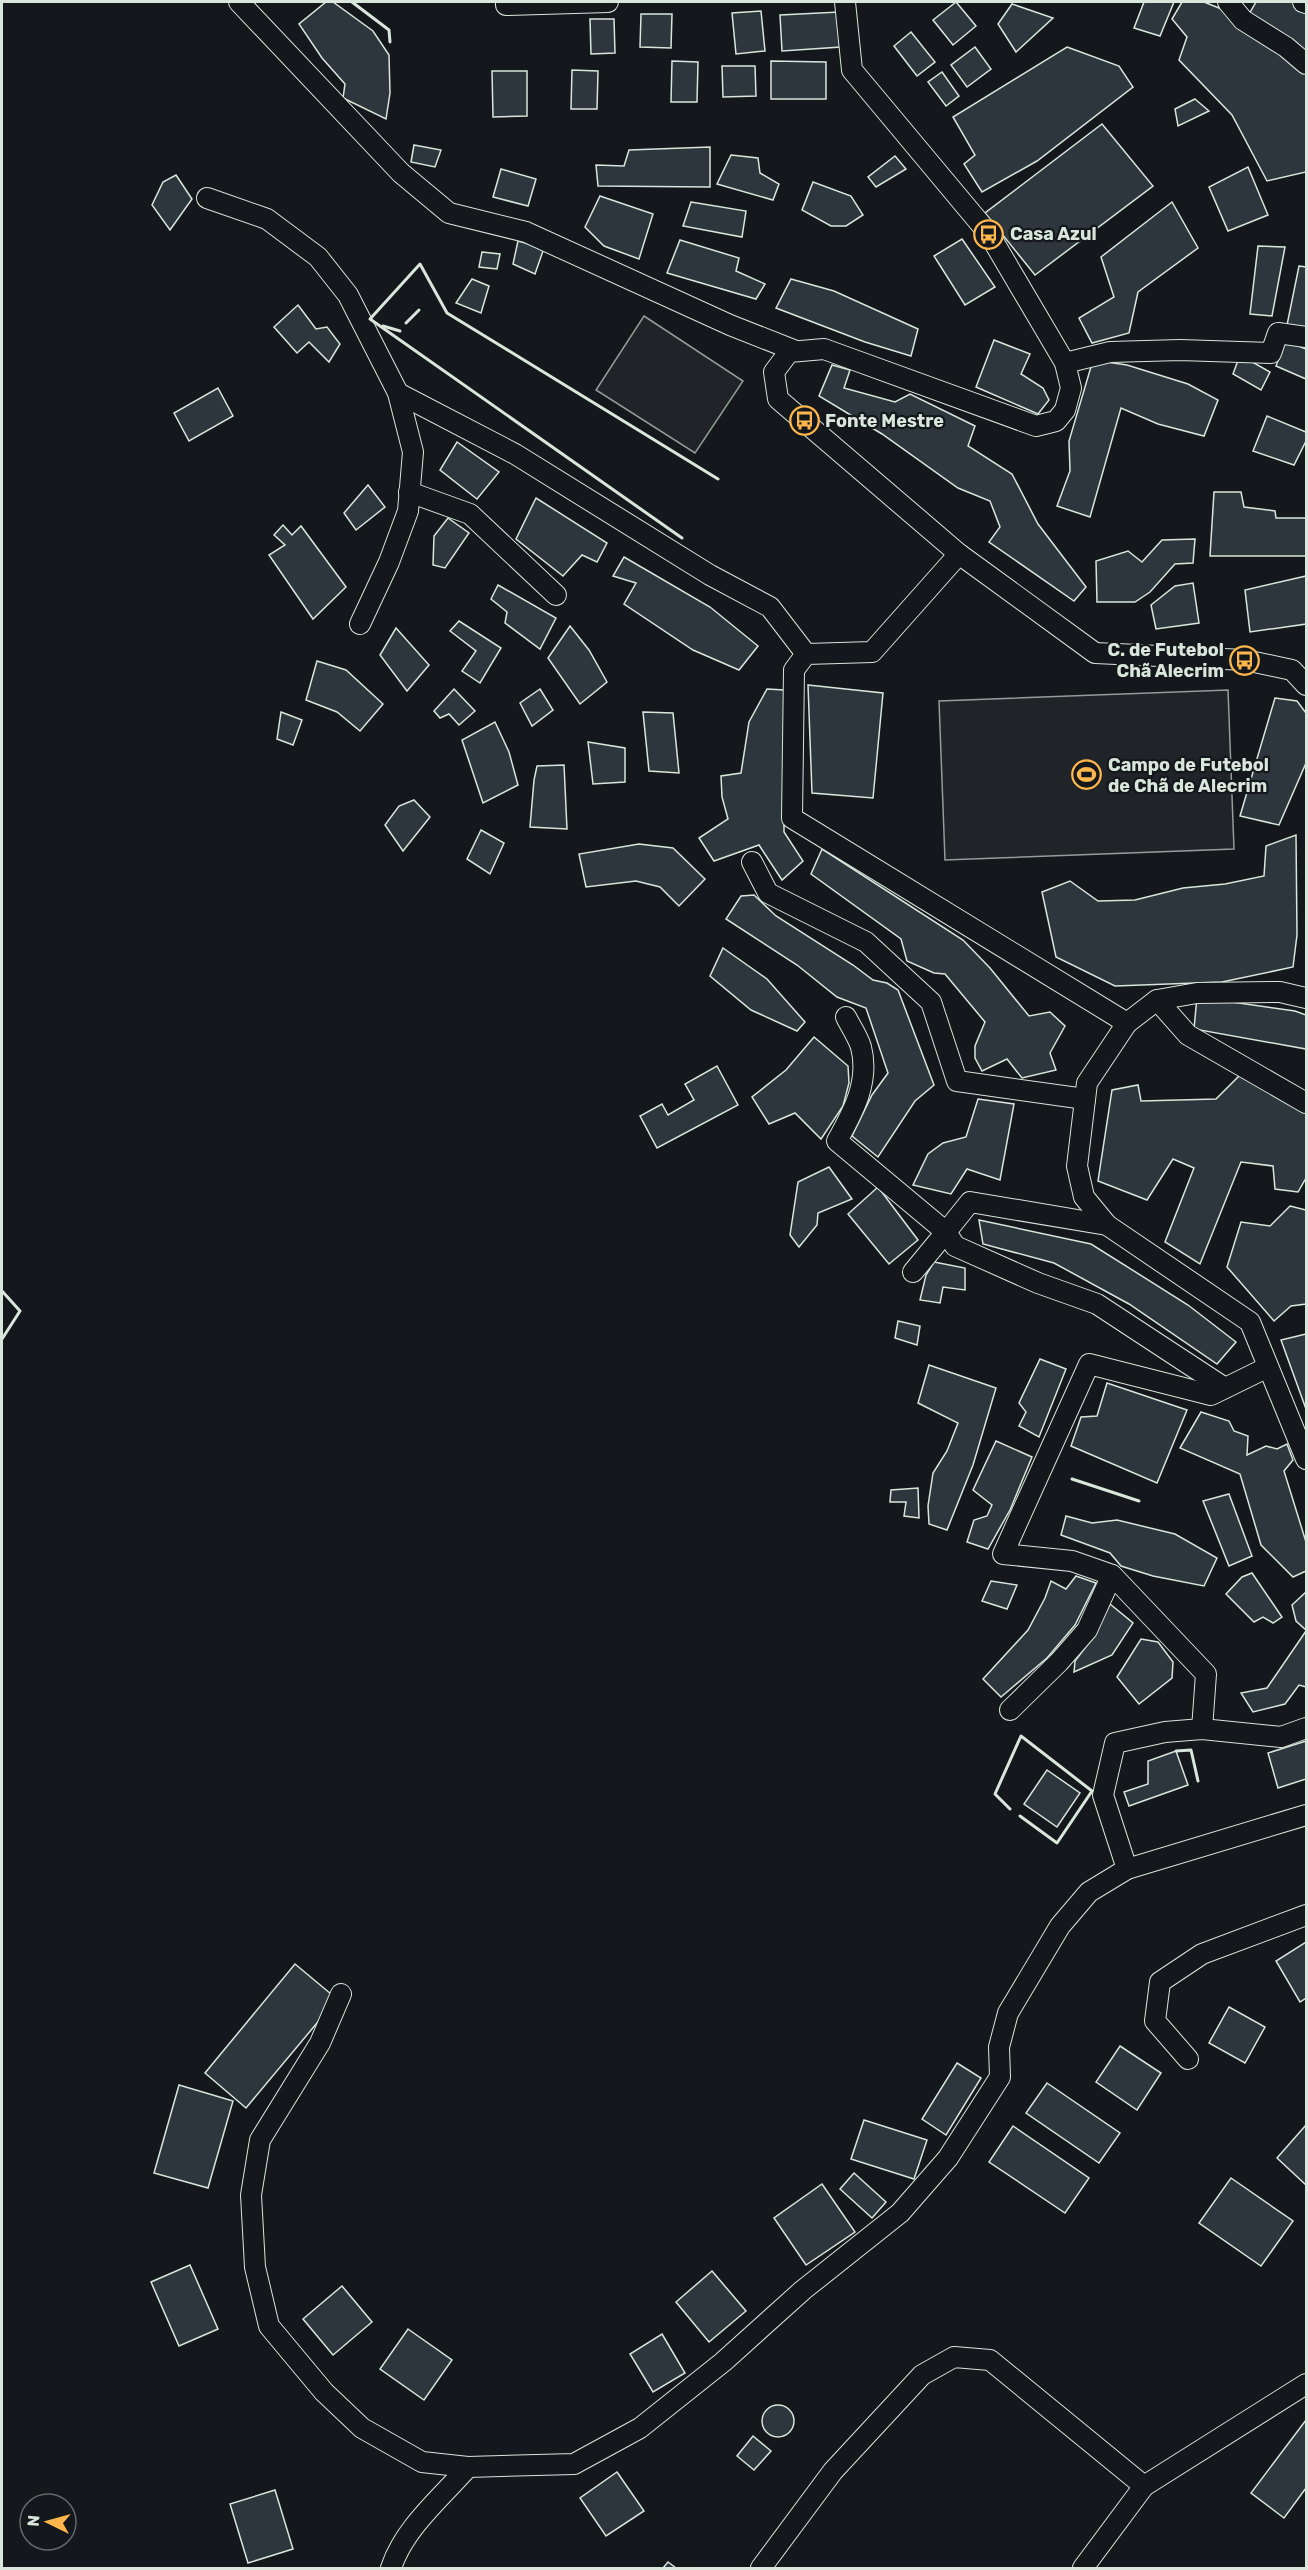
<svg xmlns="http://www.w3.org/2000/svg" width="1308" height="2570" viewBox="0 0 1308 2570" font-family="Rubik,sans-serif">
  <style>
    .green { fill: #202428; stroke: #939e99; stroke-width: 1.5 }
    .building { fill: #2c363c; stroke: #d8e6dc; stroke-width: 1.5 }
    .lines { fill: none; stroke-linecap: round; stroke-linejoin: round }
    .minor-casing { stroke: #d8e6dc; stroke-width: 22 }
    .minor { stroke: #14181c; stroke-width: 20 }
    .wall { stroke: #d8e6dc; stroke-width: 3 }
    .labels { text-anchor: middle; stroke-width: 4.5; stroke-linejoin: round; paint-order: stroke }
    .poi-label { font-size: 18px; font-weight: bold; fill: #d8e6dc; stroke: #14181c; text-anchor: start }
  </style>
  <rect width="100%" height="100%" fill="#14181c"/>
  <g class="green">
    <polygon points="644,316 743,381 695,453 596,390"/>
    <polygon points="1228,690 1234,849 945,860 939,701"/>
  </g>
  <g class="building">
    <polygon points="326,2 333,2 373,31 389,55 390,93 386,119 343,98 345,84 322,58 299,24"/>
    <polygon points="956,2 976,26 953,45 933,20"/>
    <polygon points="1144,2 1174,2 1160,36 1134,28"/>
    <polygon points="1182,2 1204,2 1224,10 1306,71 1306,172 1267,181 1232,115 1179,60 1187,37 1172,19"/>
    <polygon points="1256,2 1295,2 1306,6 1306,59 1248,16"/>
    <polygon points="1012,4 1053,18 1016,52 998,24"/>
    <polygon points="761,11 765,51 736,54 732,13"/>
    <polygon points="839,12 841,47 782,51 780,15"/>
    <polygon points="641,14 672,14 671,48 640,47"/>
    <polygon points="590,19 614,19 615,53 591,54"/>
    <polygon points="911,32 935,62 917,76 894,46"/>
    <polygon points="975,47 991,69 967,87 951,65"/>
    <polygon points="1067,47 1119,66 1133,87 1037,161 982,192 964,164 975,155 953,117"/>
    <polygon points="672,61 698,62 697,102 671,102"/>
    <polygon points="771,61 826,62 826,99 771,99"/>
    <polygon points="722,66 755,66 756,96 723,97"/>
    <polygon points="572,70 598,71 597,109 571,109"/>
    <polygon points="492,71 527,71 527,116 493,117"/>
    <polygon points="942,72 959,96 946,106 928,82"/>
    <polygon points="1195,99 1209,111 1178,126 1175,109"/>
    <polygon points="1102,124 1153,186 1035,275 985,213"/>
    <polygon points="414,145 441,150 435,167 411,162"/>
    <polygon points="710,147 710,187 598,186 596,165 624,166 629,150"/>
    <polygon points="731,155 758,158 760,173 779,184 773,200 717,184"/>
    <polygon points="895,156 906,169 876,187 868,177"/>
    <polygon points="1248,167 1268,215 1228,231 1209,187"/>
    <polygon points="501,169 536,179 528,206 493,197"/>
    <polygon points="176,175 192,199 170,230 152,205 163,182"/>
    <polygon points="813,182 851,196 863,215 846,226 831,226 802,210"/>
    <polygon points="600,196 653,214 639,259 604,246 585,227"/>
    <polygon points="691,202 746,211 742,237 683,226"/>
    <polygon points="1172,202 1198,248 1138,292 1129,333 1092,343 1079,318 1114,297 1101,257"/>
    <polygon points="962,239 995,287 965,305 934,256"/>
    <polygon points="680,240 739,258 736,271 765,284 756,299 667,273"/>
    <polygon points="518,241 544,248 535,274 513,264"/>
    <polygon points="1258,246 1285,247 1272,316 1250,314"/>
    <polygon points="482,252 500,254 497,269 479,267"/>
    <polygon points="1299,266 1306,267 1306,327 1287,325"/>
    <polygon points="472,279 489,286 481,313 456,303"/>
    <polygon points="791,279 834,291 918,329 911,356 865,342 776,308"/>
    <polygon points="298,305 316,329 327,327 340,344 329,362 309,342 297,353 274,327"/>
    <polygon points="994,340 1030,354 1021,374 1043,388 1049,400 1038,414 976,387"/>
    <polygon points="1285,341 1306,349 1306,379 1276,366"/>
    <polygon points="1240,355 1270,372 1261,390 1233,374"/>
    <polygon points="1093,360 1127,365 1188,384 1218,400 1204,436 1158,424 1121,408 1090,517 1057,506 1070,471 1069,441"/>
    <polygon points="832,365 850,370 844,388 895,402 910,394 975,426 968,446 1012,474 1038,524 1086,587 1074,601 989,542 1000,527 990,501 958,488 882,434 819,396"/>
    <polygon points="218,388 233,416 189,441 174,413"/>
    <polygon points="1267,416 1306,432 1306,441 1294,465 1253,451"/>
    <polygon points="457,442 499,472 477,499 440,470"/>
    <polygon points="368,485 385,507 356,530 344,513"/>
    <polygon points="1214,492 1241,492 1244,507 1275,511 1276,518 1306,518 1306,556 1210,556"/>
    <polygon points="536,498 607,543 597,562 582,555 563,576 516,539"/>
    <polygon points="448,518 469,533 445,568 433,565 434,536"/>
    <polygon points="283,525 292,535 301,526 346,587 313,619 269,555 285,545 274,535"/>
    <polygon points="1195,539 1193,563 1175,564 1150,592 1135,602 1097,602 1096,561 1128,551 1142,562 1162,540"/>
    <polygon points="624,557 710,607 758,646 739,670 693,650 624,604 636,583 613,576"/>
    <polygon points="1306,576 1306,624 1250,632 1245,590"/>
    <polygon points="1193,583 1199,623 1156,629 1151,605 1175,586"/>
    <polygon points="498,585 556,618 540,649 505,623 507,612 491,599"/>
    <polygon points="459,621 501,648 480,683 462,671 476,651 450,631"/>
    <polygon points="570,626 589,650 607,682 580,704 548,658"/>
    <polygon points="396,628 429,665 407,691 380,655"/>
    <polygon points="317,661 346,670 383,704 360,731 337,712 306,700"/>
    <polygon points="808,685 883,693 873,798 812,793"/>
    <polygon points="454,689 475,711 459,725 449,714 440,718 434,711"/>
    <polygon points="540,689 553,710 532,726 520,703"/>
    <polygon points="767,689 784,690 784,832 803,861 782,880 759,845 714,861 699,838 728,819 722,797 721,776 741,773 749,722"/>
    <polygon points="1275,698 1297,701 1306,713 1306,763 1279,825 1240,816"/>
    <polygon points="281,712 302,720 293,745 277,739"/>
    <polygon points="643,712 673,713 679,773 649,771"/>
    <polygon points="495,722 509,752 518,785 483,803 462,740"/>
    <polygon points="588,742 625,748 625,782 593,784"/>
    <polygon points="564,765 567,829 530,827 534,780 537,766"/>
    <polygon points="414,800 430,817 403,851 385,825 399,806"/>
    <polygon points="481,830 504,843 490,874 467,859"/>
    <polygon points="1296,835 1297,935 1293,967 1222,982 1115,986 1056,957 1042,892 1070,881 1098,901 1135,900 1183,888 1225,884 1264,876 1266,846"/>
    <polygon points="639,844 673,848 705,879 679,906 660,887 636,881 586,887 579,854"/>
    <polygon points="822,849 963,940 990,968 1029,1016 1050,1012 1065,1026 1050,1053 1056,1070 1022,1078 1007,1059 982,1071 975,1058 975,1046 985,1022 945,974 934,973 907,961 901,939 811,874"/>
    <polygon points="754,895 776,916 853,965 873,980 887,983 898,990 934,1085 915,1101 878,1157 852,1136 872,1095 888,1073 866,1008 837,997 797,965 726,919 741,896"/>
    <polygon points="723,948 767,979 805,1022 797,1031 751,1010 710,976"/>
    <polygon points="1197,997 1295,1011 1306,1015 1306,1049 1194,1029"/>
    <polygon points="814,1037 848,1066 849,1083 843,1106 821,1139 795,1113 769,1124 752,1097 786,1070"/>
    <polygon points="717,1066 738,1105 657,1148 640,1116 662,1104 668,1115 694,1100 685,1084"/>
    <polygon points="1241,1074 1306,1108 1306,1178 1298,1192 1275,1189 1273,1166 1241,1162 1200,1264 1165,1242 1194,1168 1173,1159 1147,1200 1098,1181 1112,1090 1138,1085 1141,1101 1216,1099"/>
    <polygon points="978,1099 1014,1104 1000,1180 967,1169 951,1194 913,1185 928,1154 943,1143 966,1137"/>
    <polygon points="829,1167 852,1199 818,1213 817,1225 799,1247 790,1235 798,1182"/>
    <polygon points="878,1187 918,1240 889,1264 848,1214"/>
    <polygon points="1290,1206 1306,1210 1306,1304 1291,1306 1274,1321 1227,1267 1241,1222 1270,1226"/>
    <polygon points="979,1220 1091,1244 1188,1305 1236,1342 1217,1364 1129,1304 1054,1263 983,1244"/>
    <polygon points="934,1262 965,1268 965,1290 943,1287 940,1303 920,1300 926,1275"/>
    <polygon points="898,1321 920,1326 917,1345 895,1338"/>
    <polygon points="1306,1334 1306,1409 1281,1340"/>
    <polygon points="1040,1359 1066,1369 1039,1437 1019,1426 1026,1412 1019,1403"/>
    <polygon points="929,1365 996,1388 973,1465 947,1530 929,1524 928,1506 933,1473 947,1451 958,1423 918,1403"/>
    <polygon points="1107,1383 1187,1410 1157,1483 1071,1446 1081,1417 1097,1416"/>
    <polygon points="1201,1412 1229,1421 1234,1431 1248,1436 1247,1455 1266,1446 1277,1449 1287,1444 1293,1460 1284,1471 1306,1542 1306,1571 1293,1577 1261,1545 1240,1474 1180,1448"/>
    <polygon points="996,1441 1032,1457 1010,1510 988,1549 967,1542 974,1520 987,1516 992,1505 973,1490"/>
    <polygon points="918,1488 919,1518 904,1516 906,1502 890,1502 891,1490"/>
    <polygon points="1229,1494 1252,1556 1229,1566 1203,1501"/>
    <polygon points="1066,1516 1092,1523 1117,1520 1175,1534 1217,1558 1204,1586 1153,1576 1121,1566 1110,1553 1061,1535"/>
    <polygon points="1252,1573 1282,1617 1273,1623 1263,1617 1254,1622 1226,1594 1242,1577"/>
    <polygon points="1076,1576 1096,1583 1075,1625 1047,1658 1001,1697 983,1679 1028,1630 1045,1598 1051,1581 1066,1589"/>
    <polygon points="991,1581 1017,1585 1007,1609 982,1601"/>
    <polygon points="1306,1592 1306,1630 1296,1621 1292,1605"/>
    <polygon points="1110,1604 1133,1623 1112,1655 1074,1672 1075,1661 1094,1636"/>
    <polygon points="1306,1631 1306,1687 1299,1685 1285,1704 1253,1712 1241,1693 1267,1688"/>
    <polygon points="1141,1639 1158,1642 1173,1662 1172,1678 1139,1704 1117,1677"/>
    <polygon points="1306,1741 1306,1779 1278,1788 1268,1753"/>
    <polygon points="1176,1751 1188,1785 1129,1806 1124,1792 1148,1784 1148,1761"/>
    <polygon points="1047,1770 1080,1793 1057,1827 1024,1804"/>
    <polygon points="1306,1942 1306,1998 1300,2002 1276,1961"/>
    <polygon points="295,1964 337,1999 246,2108 205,2073"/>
    <polygon points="1229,2007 1265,2027 1245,2063 1209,2043"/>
    <polygon points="1120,2046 1161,2073 1137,2110 1096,2082"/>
    <polygon points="957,2063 981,2078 946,2135 922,2119"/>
    <polygon points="1047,2083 1120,2133 1099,2163 1026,2113"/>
    <polygon points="179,2085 233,2101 208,2188 154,2173"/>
    <polygon points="864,2120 927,2140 914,2179 851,2159"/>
    <polygon points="1306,2125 1306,2185 1277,2158"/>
    <polygon points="1013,2126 1089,2178 1065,2213 989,2162"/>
    <polygon points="854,2173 886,2202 872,2218 840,2189"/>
    <polygon points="1231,2178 1293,2221 1261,2266 1199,2223"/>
    <polygon points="822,2184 855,2232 806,2265 774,2218"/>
    <polygon points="190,2265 218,2329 179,2346 151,2282"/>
    <polygon points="712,2271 746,2311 709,2342 676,2302"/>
    <polygon points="342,2286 372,2322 333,2355 303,2319"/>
    <polygon points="408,2329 452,2360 424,2400 380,2369"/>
    <polygon points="662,2334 685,2373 653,2392 630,2354"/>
    <circle cx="778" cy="2421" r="16"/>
    <polygon points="1306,2420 1306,2488 1284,2518 1251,2493"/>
    <polygon points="753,2436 771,2451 754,2470 737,2456"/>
    <polygon points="617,2472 644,2511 606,2536 580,2498"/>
    <polygon points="275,2490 293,2549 248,2563 230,2504"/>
    <polygon points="668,2562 676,2568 663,2568"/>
  </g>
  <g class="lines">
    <defs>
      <g id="minor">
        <polyline points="239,2 401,173 449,213 526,232 730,325 796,351"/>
        <polyline points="506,2 506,5 608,2"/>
        <polyline points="845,2 852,70 989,234 1065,363 1071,388 1065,410 1056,421 1036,426 824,349 789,352 774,372 778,399 959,554 1095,653 1245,660 1292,670 1306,685"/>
        <polyline points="1228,2 1243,20 1286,47 1306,64"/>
        <polyline points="1303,2 1306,3"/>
        <polyline points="207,198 267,219 318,257 348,295 398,393 413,452 408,511 389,562 360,624"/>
        <polyline points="1065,363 1110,352 1180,350 1271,353 1278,333 1306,337"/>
        <polyline points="398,393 515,454 710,575 770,607 806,654"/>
        <polyline points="409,492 470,514 556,595"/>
        <polyline points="959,554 872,652 806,654 794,670 792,818 1127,1023"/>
        <polyline points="752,862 768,893 866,942 931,1002 957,1081 1085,1099"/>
        <polyline points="1306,998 1280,992 1197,993 1157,1000 1127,1023 1087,1083 1077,1166 1084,1197 1107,1225 1250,1322 1306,1459"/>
        <polyline points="1157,1000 1188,1035 1306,1103"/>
        <path d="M846,1017C851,1027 858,1037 861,1047C870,1082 853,1112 837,1141L946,1232L970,1202L1107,1225"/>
        <polyline points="913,1272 946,1232 955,1246 1038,1283 1097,1304 1225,1388"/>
        <polyline points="1010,1710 1059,1662 1087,1630 1112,1575"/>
        <polyline points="1202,1729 1206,1674 1112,1575 1072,1561 1003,1554 1089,1364 1211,1395 1268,1367"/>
        <polyline points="1127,1869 1103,1795 1115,1743 1165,1732 1202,1729 1281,1737 1306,1728"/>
        <polyline points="341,1994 320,2043 260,2140 251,2195 255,2267 269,2326 324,2392 362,2428 422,2462 468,2467 574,2464 640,2428 723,2362 803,2290 900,2213 948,2158 1000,2077 999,2047 1008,2013 1060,1926 1089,1892 1127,1869 1306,1815"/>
        <polyline points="1188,2059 1155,2021 1160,1982 1202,1954 1306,1915"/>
        <path d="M391,2568C404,2528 441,2498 468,2467"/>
        <polyline points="761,2568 833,2471 922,2375 954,2357 990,2360 1144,2486"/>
        <polyline points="1083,2568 1144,2486 1306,2384"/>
      </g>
    </defs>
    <use href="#minor" class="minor-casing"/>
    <use href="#minor" class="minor"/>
    <g class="wall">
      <polyline points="352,2 389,30 390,42"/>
      <polyline points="406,323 419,310"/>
      <polyline points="383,326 400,331"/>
      <polyline points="682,538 370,319 420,264 447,313 718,479"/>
      <polyline points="2,1291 20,1311 2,1339"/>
      <polyline points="1072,1479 1139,1501"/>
      <polyline points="1176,1751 1191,1750 1198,1781"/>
      <polyline points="1010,1809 995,1794 1021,1736 1092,1791 1057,1843 1020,1816"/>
    </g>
  </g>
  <defs>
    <symbol id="bus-ring" viewBox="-11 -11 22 22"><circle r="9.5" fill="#14181c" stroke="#ffb74d" stroke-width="1.5"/><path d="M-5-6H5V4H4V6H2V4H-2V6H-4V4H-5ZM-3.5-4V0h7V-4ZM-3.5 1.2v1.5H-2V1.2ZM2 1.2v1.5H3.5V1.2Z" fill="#ffb74d"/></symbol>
    <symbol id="stadium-ring" viewBox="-11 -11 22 22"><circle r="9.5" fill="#14181c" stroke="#ffb74d" stroke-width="1.5"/><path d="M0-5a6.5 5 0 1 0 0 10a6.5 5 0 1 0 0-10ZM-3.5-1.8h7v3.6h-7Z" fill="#ffb74d"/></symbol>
  </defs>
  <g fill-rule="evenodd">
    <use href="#bus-ring" x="972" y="218" width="33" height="33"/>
    <use href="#bus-ring" x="788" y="404" width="33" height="33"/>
    <use href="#bus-ring" x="1228" y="644" width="33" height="33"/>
    <use href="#stadium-ring" x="1070" y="758" width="33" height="33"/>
  </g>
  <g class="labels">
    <g class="poi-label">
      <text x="1010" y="240">Casa Azul</text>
      <text x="825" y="427">Fonte Mestre</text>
      <text x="1224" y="656" text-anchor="end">C. de Futebol<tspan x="1224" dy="21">Chã Alecrim</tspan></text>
      <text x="1108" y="771">Campo de Futebol<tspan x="1108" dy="21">de Chã de Alecrim</tspan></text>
    </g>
  </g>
  <rect width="1308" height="2570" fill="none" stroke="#d8e6dc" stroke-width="6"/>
  <g transform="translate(48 2522) rotate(275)"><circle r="28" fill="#14181c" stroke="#626a69" stroke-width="1.5"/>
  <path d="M0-4.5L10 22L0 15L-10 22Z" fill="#ffb74d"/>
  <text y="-9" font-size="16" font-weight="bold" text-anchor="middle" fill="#d8e6dc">N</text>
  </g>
</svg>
